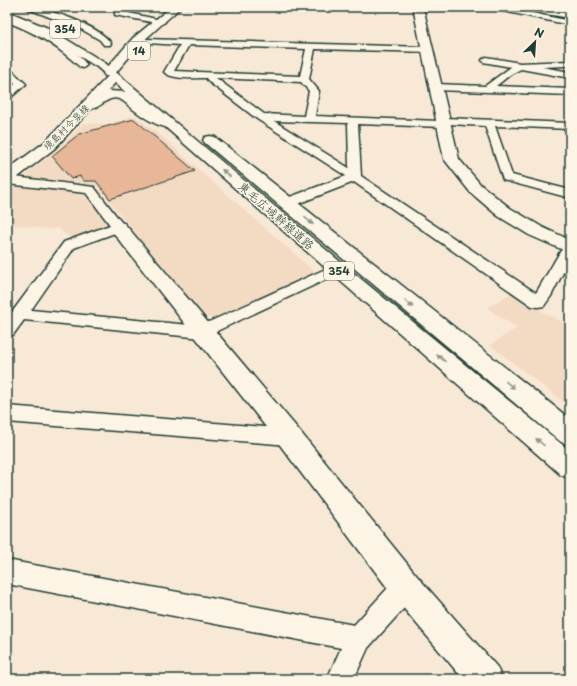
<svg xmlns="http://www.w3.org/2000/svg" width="577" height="686" viewBox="0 0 577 686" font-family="'Playpen Sans','Klee One',sans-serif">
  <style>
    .built { fill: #f3dac3 }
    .building { fill: #e7b798; stroke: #1f3d34 }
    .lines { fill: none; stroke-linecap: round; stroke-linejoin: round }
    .street-casing { stroke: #1f3d34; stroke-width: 3 }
    .secondary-casing { stroke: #1f3d34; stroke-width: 3 }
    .primary-casing { stroke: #1f3d34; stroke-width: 3 }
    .highway-casing { stroke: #1f3d34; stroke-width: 3 }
    .street { fill: #fcf5e5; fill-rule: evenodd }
    .secondary { fill: #fcf5e5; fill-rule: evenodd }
    .primary { fill: #fcf5e5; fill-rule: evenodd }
    .highway { fill: #fcf5e5; fill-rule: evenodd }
    .oneway { fill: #8e998c }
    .labels { text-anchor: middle; stroke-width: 3; stroke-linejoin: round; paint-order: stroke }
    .far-street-label { font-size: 10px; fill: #1f3d34; stroke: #fcf5e5 }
    .shield { fill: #fcf5e5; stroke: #617469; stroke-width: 1 }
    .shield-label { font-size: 11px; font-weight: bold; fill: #1f3d34 }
    .street-label { font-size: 12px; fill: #1f3d34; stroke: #fcf5e5 }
  </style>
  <rect width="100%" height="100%" fill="#f8e9d6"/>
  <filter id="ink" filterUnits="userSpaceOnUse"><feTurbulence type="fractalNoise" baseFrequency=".025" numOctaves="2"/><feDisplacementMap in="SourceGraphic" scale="8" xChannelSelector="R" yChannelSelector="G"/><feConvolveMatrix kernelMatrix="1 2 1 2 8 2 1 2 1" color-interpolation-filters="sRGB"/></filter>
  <g filter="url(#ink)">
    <g class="built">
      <polygon points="135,116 160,135 317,274 218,320 203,316 96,185 27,177 28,173 65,143 83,123 106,124"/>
      <polygon points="19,187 78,192 83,194 108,224 104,229 72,239 58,228 51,229 7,224 7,194 13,188"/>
      <polygon points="513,292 543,312 570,326 570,407 490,345 517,328 487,308"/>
    </g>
    <polygon class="building" points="134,119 195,171 110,199 96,181 84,181 80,176 71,179 52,156 79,134"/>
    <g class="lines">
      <defs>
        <g id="street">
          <path d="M23,7C46,7 98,25 111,43L110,45H104L100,40L81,29Z"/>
          <polygon points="121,7 129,7 124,12 161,20 165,22 161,24 115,15 115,11"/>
          <polygon points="490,7 504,7 570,21 570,25 494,9"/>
          <path d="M7,17C33,24 71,44 87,65L83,68L80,67C59,47 35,32 7,22Z"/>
          <path d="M144,39L427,47L431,50L430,52L315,49L309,79L319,91L315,116L439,121L444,118L570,123V129L495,126L512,175L570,190V198L503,180L485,126L449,124L444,127L358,124L361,176L536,293L560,252L565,246L570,245V259L551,296L544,306L538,307L532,306L354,182L292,206H282L281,203L282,200L346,176L257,119L209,82L206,78C196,78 171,80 164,72L180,45L147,43H144L143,41ZM189,45L306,49L300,76L174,71ZM216,78L301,82L309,91L304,116L264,114ZM274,121L348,123L349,168Z"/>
          <polygon points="486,57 520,63 569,61 569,65 566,66 542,67 570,72 570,78 521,69 511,74 496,86 570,89 570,95 436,90 431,87 436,84 485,86 511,67 483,62 482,60"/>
          <polygon points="7,68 10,69 26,84 10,98 7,99 7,91 15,84 7,76"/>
          <polygon points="7,176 94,187 125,227 123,230 74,248 31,310 200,326 332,266 337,264 342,266 344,269 342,272 202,338 24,320 13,335 7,337 7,319 64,242 110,225 86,193 7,184"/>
          <polygon points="7,406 289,429 296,431 299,437 296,443 289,445 7,422"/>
          <polygon points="7,560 354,625 397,578 406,575 415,578 418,587 415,596 368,648 354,679 327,679 341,648 7,584"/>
        </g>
        <g id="secondary">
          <polygon points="413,7 423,7 459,159 481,185 510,208 542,227 570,240 570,253 529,235 498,216 470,192 444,159"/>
          <polygon points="517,7 539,7 570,12 570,18 522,10"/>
          <path d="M114,73L118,74L120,77L108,91L127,92L151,110L173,121L175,124L173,127C160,130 139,114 129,106C127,104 123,100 119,99C108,95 102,107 91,109L55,148L13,181L7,183V170L45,142L110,74Z"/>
          <polygon points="118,222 124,223 298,429 417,576 497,667 502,679 463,679 395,598 280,445 112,231 109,227 112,223"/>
        </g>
        <polygon id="primary" points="171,7 181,7 141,43 113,76 105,76 103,73 105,70 133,38"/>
        <g id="highway">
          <polygon points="7,11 48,28 105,63 344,265 570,451 570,479 561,475 97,67 41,33 7,17"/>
          <polygon points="210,136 215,137 570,419 570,445 561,442 205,143 203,140 205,137"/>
        </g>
      </defs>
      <use href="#street" class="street-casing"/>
      <use href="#secondary" class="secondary-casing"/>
      <use href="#primary" class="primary-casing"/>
      <use href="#highway" class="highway-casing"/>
      <use href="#street" class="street"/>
      <use href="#secondary" class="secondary"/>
      <use href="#primary" class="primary"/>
      <use href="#highway" class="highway"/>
    </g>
    <defs><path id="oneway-solid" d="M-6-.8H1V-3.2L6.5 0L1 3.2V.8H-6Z"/></defs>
    <g class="oneway">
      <use href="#oneway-solid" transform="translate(226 173) rotate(-139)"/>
      <use href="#oneway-solid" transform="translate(309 221) rotate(40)"/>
      <use href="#oneway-solid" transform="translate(409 304) rotate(39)"/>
      <use href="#oneway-solid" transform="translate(441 358) rotate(-140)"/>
      <use href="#oneway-solid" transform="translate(510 385) rotate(39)"/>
      <use href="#oneway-solid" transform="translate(540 442) rotate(-140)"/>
    </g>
  </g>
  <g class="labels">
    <g class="far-street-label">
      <text transform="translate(66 127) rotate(-45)" y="4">境島村今泉線</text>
    </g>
    <g class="shield">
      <rect x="50" y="20" width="30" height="18" rx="3"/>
      <rect x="128" y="42" width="22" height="18" rx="3"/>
      <rect x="324" y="262" width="30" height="18" rx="3"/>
    </g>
    <g class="shield-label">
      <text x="65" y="33">354</text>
      <text x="139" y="55">14</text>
      <text x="339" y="275">354</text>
    </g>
    <g class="street-label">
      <text transform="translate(276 216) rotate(41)" y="4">東毛広域幹線道路</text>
    </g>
  </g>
  <rect width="577" height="686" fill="none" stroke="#fcf5e5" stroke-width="24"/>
  <rect x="12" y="12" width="553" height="662" fill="none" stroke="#1f3d34" stroke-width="1.5" filter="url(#ink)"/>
  <g transform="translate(535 42) rotate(25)" stroke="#fcf5e5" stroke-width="3" paint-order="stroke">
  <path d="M0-3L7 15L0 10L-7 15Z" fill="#1f3d34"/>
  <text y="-6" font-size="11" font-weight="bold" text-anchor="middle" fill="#1f3d34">N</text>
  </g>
</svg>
